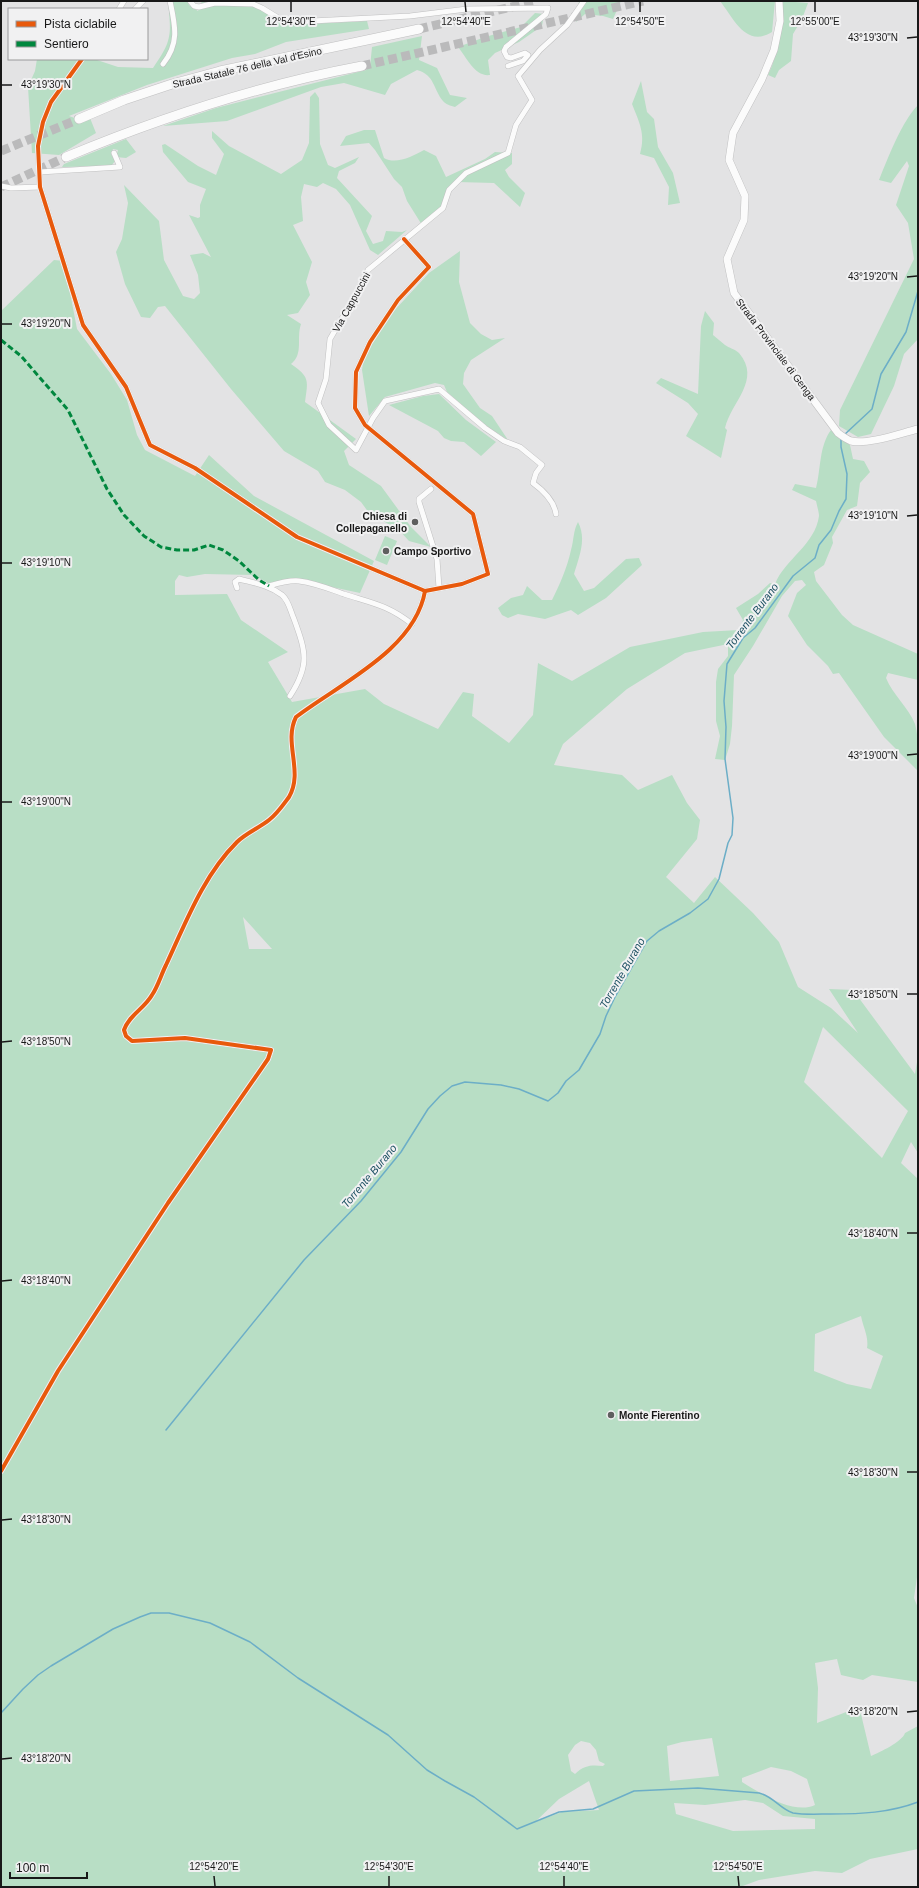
<svg xmlns="http://www.w3.org/2000/svg" width="919" height="1888" viewBox="0 0 919 1888" font-family="Arial,sans-serif">
  <style>
    .green { fill: #b8dec5; fill-rule: evenodd }
    .lines { fill: none; stroke-linecap: round; stroke-linejoin: round }
    .stream { stroke: #6caec7; stroke-width: 1.5 }
    .highway-tunnel { stroke: #bababb; stroke-width: 9; stroke-dasharray: 9 4.5; stroke-linecap: butt }
    .street-casing { stroke: #c0c0c1; stroke-width: 6 }
    .secondary-casing { stroke: #c0c0c1; stroke-width: 8 }
    .highway-casing { stroke: #c0c0c1; stroke-width: 10 }
    .street { stroke: #fbfbfb; stroke-width: 5 }
    .secondary { stroke: #fbfbfb; stroke-width: 7 }
    .highway { stroke: #fbfbfb; stroke-width: 9 }
    .quiet { stroke: #00873e; stroke-width: 3; stroke-dasharray: 6 3; stroke-linecap: butt }
    .cycleway-casing { stroke: #f1f1f2; stroke-width: 6 }
    .cycleway { stroke: #e8590c; stroke-width: 4 }
    .ticks { fill: none; stroke: #181818; stroke-width: 1.5 }
    .poi-dot { fill: #5f5f5f; stroke: #f1f1f2; stroke-width: 1.5 }
    .labels { text-anchor: middle; stroke-width: 4; stroke-linejoin: round; paint-order: stroke }
    .street-label { font-size: 10px; fill: #181818; stroke: #f1f1f2 }
    .poi-label { font-size: 10px; font-weight: bold; fill: #181818; stroke: #f1f1f2; text-anchor: start }
    .water-label { font-size: 11px; font-style: italic; fill: #1c5062; stroke: #f1f1f2 }
    .ticks-label { font-size: 10px; text-anchor: middle; fill: #181818; stroke: #f1f1f2; stroke-width: 4; stroke-linejoin: round; paint-order: stroke }
  </style>
  <rect width="100%" height="100%" fill="#e3e3e4"/>
  <g class="green">
    <path d="M168,1H188L189,5L198,11L202,1H248L287,25L367,21L369,29L286,42L255,54L232,58L147,85L69,116L83,121L90,118L96,133L59,155L32,153L28,87L35,71L37,59H94L118,67L153,68C173,40 171,34 168,1Z"/>
    <polygon points="579,1 621,1 613,19 603,16 585,14 576,22"/>
    <path d="M720,1H775L772,32C746,48 734,19 720,1Z"/>
    <path d="M783,1L808,3L802,19L793,34L791,61L779,70L775,78L768,75C779,53 782,25 783,1Z"/>
    <path d="M535,13L544,14L542,26L519,42L495,53L488,60L490,75C475,77 467,58 458,47L485,37L521,27Z"/>
    <path d="M422,36L419,60L437,68L450,95L467,98L455,107C451,106 445,104 443,101C433,89 435,75 417,70L391,84L385,95L344,83L321,87L227,121L163,126L216,108L366,70L370,67L372,47Z"/>
    <path d="M641,81L647,112L654,119L658,147L673,173L680,203L668,205L669,187L654,158L640,154C646,134 639,122 632,104Z"/>
    <path d="M315,92L319,98L320,144L328,165L335,168L359,157L355,163L339,171L337,178L372,216L366,231L373,244L383,241L386,231L402,232L407,230L378,255L370,250L350,205L336,189L323,183L317,187L304,184L301,197L303,221L293,225L312,262L306,282L310,295L298,313L287,315L301,324C296,338 304,354 291,364C310,377 308,380 305,402L356,439L344,451L349,465L381,486L411,527L431,547L409,541L399,530L369,513L361,502L345,490L325,482L318,471L284,451L231,389L165,306L158,307L150,318L141,317L125,284L116,252L122,239L128,203L124,185L159,221L164,260L183,296L194,299L200,293L198,275L190,255L203,253L211,257L189,215L198,218L200,217V205L206,189L188,182L163,152L162,145L165,144L198,166L216,175L224,154L212,138V131L229,146L281,174L302,160L309,143L310,97Z"/>
    <path d="M918,105V339L904,354L894,386L871,434L858,437L839,426L840,410L914,259L908,223L896,205L909,166L907,161L891,183L879,180C888,158 902,121 918,105Z"/>
    <path d="M364,130H375L384,158C396,165 413,156 424,150L436,156L446,177L485,159L495,152L512,153V164L505,170L509,177L525,193L520,207L494,183L457,182L437,213L422,225L407,201L402,187L394,179L375,150L369,143L340,146L346,136Z"/>
    <polygon points="126,139 136,152 126,158 116,157 118,150 113,149 111,154 115,161 111,166 62,167 64,164"/>
    <polygon points="460,251 459,282 470,323 481,334 492,340 505,338 471,360 464,373 463,384 480,408 492,416 508,440 485,425 447,392 444,385 435,383 385,397 369,416 362,370 363,363 380,326 429,273"/>
    <path d="M54,260L64,261L77,329L111,374L127,400L137,435L145,450L195,476L209,455L254,496L374,561L360,593L299,580L268,583L254,575L205,574L187,577L179,575L175,581V595L227,594L241,620L288,652L268,662L292,702L365,689L384,704L438,729L463,692L474,694L472,716L509,743L533,715L538,663L572,681L630,647L703,632L739,630L743,620L736,608L758,594L770,583L775,584C785,559 815,545 819,516C819,512 817,506 816,501L792,490L795,484L816,488C821,469 819,446 831,430L836,435L850,445L853,459L864,461L870,472L860,483L857,506L847,510L832,537L833,543L824,565L814,572L816,581L842,615L853,625L918,654V680L888,673L886,678C893,695 908,707 915,724C919,738 918,756 918,771L884,737L839,673L833,674L828,666L807,645L788,616L797,593L806,585L802,580L795,581L782,596L753,646L734,675L732,726L730,744L725,760L715,759L720,736L716,721V682L718,669L728,656V644L685,653L627,689L563,744L554,765L622,775L638,790L672,775L687,803L700,820L697,839L666,877L694,903L715,877L753,913L779,942L798,987L831,1008L858,1033L829,989L853,990L915,1074L918,1056V1153L911,1142L901,1163L918,1179V1570L914,1598L918,1608V1682L872,1675L863,1680L841,1675L837,1659L815,1663L818,1688L817,1723L849,1711L860,1710L871,1756C880,1752 902,1742 905,1733L918,1726V1849L870,1859L842,1873L815,1871L759,1880L740,1887H1V311ZM243,917L272,949H249ZM823,1027L908,1111L882,1158L804,1082ZM861,1316C863,1327 869,1337 867,1348L883,1356L871,1389L847,1384L814,1371L815,1334ZM712,1738L719,1776L670,1781L667,1746L682,1742ZM581,1741L590,1743L596,1750L599,1761L605,1764L603,1766C592,1765 584,1765 575,1774L571,1771L568,1755L575,1745ZM771,1767L791,1771L807,1779L815,1805C793,1815 760,1793 742,1782V1778ZM589,1781L599,1810L562,1812L535,1822L559,1799ZM745,1800L763,1803L783,1816L815,1819V1829L733,1831L676,1814L674,1803L705,1805Z"/>
    <path d="M705,311L714,323L713,335C717,338 721,342 725,345C729,348 735,349 739,353C762,380 731,402 725,428L727,430L721,458L686,436L698,414L688,403L656,383L661,378L698,394L701,326Z"/>
    <polygon points="439,394 466,420 496,442 481,456 464,442 451,441 444,438 438,431 389,405 423,396"/>
    <path d="M578,522C587,539 579,557 574,574L584,591L594,588L626,559L639,558L642,565L606,598L578,615L571,610L545,619L518,614L508,618L502,615L498,608L511,598L523,595L527,586L542,600H552C560,584 567,568 571,550C574,540 573,531 578,522Z"/>
    <polygon points="385,536 397,541 387,565 375,560"/>
  </g>
  <g class="lines">
    <g class="stream">
      <polyline points="844,435 872,409 881,374 906,332 918,291"/>
      <polyline points="166,1430 304,1260 361,1201 401,1152 428,1109 440,1096 452,1086 465,1082 501,1085 519,1089 548,1101 558,1093 566,1081 579,1070 600,1034 606,1016 615,997 647,941 659,931 690,913 708,899 719,879 728,843 732,835 733,818 725,759 726,727 724,701 727,664 743,638 755,628 793,576 815,558 819,545 831,530 839,511 846,499 847,474 841,447 841,438"/>
      <path d="M1,1713L23,1689L38,1675L51,1666L113,1629L140,1617L151,1613H169L210,1623L250,1642L298,1678L388,1735L427,1770L445,1781L474,1797L517,1829L559,1812L593,1809L634,1791L698,1788L759,1793C773,1796 780,1809 793,1813C805,1815 819,1814 830,1814C861,1814 889,1813 918,1802"/>
    </g>
    <g class="highway-tunnel">
      <polyline points="419,29 536,1"/>
      <polyline points="362,66 643,1"/>
      <polyline points="1,151 79,119"/>
      <polyline points="1,187 66,157"/>
    </g>
    <defs>
      <g id="street">
        <polyline points="190,1 194,6 199,7 215,3 253,4 262,8 280,19 292,22 410,16 467,9 548,8 546,14 506,47 504,51 507,57 511,58 525,53 528,55 523,61 508,66"/>
        <polyline points="119,9 124,1"/>
        <polyline points="135,9 143,1"/>
        <polyline points="82,59 51,102 43,122 38,146 40,187 83,325 126,387 150,445 195,468 297,537 425,591 462,584 488,574 473,514 365,425 355,408 356,372 370,342 398,300 429,267 404,239"/>
        <path d="M163,64C180,43 175,25 170,1"/>
        <polyline points="40,172 120,167 114,153"/>
        <polyline points="1,186 11,188 40,187"/>
        <polyline points="431,489 419,499 419,502 437,559 439,588"/>
        <path d="M556,514C554,501 544,491 533,483L536,473L542,465L520,447L504,441L485,428L439,389L385,401L373,418L356,450L329,425L318,403L326,379L330,339L354,298L368,270L443,208L449,190L466,173L508,153L516,125L532,100L518,76L540,50L567,25L584,1"/>
        <path d="M269,586C279,583 289,580 299,581C315,583 330,589 344,594C372,603 388,605 412,624"/>
        <path d="M237,588L235,582L239,579C254,583 269,585 282,595C289,601 290,610 294,619C306,652 310,665 290,696"/>
        <path d="M1,1471L58,1371L168,1203L268,1059L271,1050L185,1038L132,1041L126,1036L124,1030C129,1015 144,1009 152,995C158,986 161,975 166,965C186,922 203,876 237,842C246,833 259,828 269,820C277,814 283,805 289,797C304,771 283,743 296,717C339,684 415,650 425,591"/>
      </g>
      <path id="secondary" d="M779,1L780,21L774,50L762,79L733,133L729,160L745,196L744,220L727,259L734,293L838,433C842,436 846,439 851,441C868,445 901,433 918,429"/>
      <g id="highway">
        <polyline points="79,119 124,100 172,84 220,71 419,29"/>
        <path d="M66,157C162,117 260,85 362,66"/>
      </g>
    </defs>
    <use href="#street" class="street-casing"/>
    <use href="#secondary" class="secondary-casing"/>
    <use href="#highway" class="highway-casing"/>
    <use href="#street" class="street"/>
    <use href="#secondary" class="secondary"/>
    <use href="#highway" class="highway"/>
    <polyline class="quiet" points="1,340 21,356 68,410 107,489 124,515 144,536 161,547 177,550 194,550 209,545 223,550 239,561 259,580 269,586"/>
    <defs>
      <g id="cycleway">
        <polyline points="82,59 51,102 43,122 38,146 40,187 83,325 126,387 150,445 195,468 297,537 425,591 462,584 488,574 473,514 365,425 355,408 356,372 370,342 398,300 429,267 404,239"/>
        <path d="M1,1471L58,1371L168,1203L268,1059L271,1050L185,1038L132,1041L126,1036L124,1030C129,1015 144,1009 152,995C158,986 161,975 166,965C186,922 203,876 237,842C246,833 259,828 269,820C277,814 283,805 289,797C304,771 283,743 296,717C339,684 415,650 425,591"/>
      </g>
    </defs>
    <use href="#cycleway" class="cycleway-casing"/>
    <use href="#cycleway" class="cycleway"/>
  </g>
  <path class="ticks" d="M291,2V12M465,2L466,12M640,2V12M815,2V12M907,38L917,37M2,85H12M907,277L917,276M2,324H12M907,516L917,515M2,563H12M907,755L917,754M2,802H12M907,994H917M2,1042L12,1041M907,1233H917M2,1281L12,1280M907,1472H917M2,1520L12,1519M907,1712L917,1711M2,1759L12,1758M214,1876L215,1886M389,1876V1886M564,1876V1886M738,1876L739,1886"/>
  <g class="poi-dot">
    <circle cx="415" cy="522" r="4"/>
    <circle cx="386" cy="551" r="4"/>
    <circle cx="611" cy="1415" r="4"/>
  </g>
  <g class="labels">
    <g class="street-label">
      <text transform="translate(247 67) rotate(-13)" y="4">Strada Statale 76 della Val d'Esino</text>
      <text transform="translate(351 302) rotate(-61)" y="4">Via Cappuccini</text>
      <text transform="translate(776 349) rotate(53)" y="4">Strada Provinciale di Genga</text>
    </g>
    <g class="poi-label">
      <text x="407" y="520" text-anchor="end">Chiesa di<tspan x="407" dy="12">Collepaganello</tspan></text>
      <text x="394" y="555">Campo Sportivo</text>
      <text x="619" y="1419">Monte Fierentino</text>
    </g>
    <g class="water-label">
      <text transform="translate(752 616) rotate(-53)" y="4">Torrente Burano</text>
      <text transform="translate(622 973) rotate(-60)" y="4">Torrente Burano</text>
      <text transform="translate(369 1176) rotate(-50)" y="4">Torrente Burano</text>
    </g>
  </g>
  <g class="ticks-label">
    <text x="291" y="25">12°54'30"E</text>
    <text x="466" y="25">12°54'40"E</text>
    <text x="640" y="25">12°54'50"E</text>
    <text x="815" y="25">12°55'00"E</text>
    <text x="873" y="41">43°19'30"N</text>
    <text x="46" y="88">43°19'30"N</text>
    <text x="873" y="280">43°19'20"N</text>
    <text x="46" y="327">43°19'20"N</text>
    <text x="873" y="519">43°19'10"N</text>
    <text x="46" y="566">43°19'10"N</text>
    <text x="873" y="759">43°19'00"N</text>
    <text x="46" y="805">43°19'00"N</text>
    <text x="873" y="998">43°18'50"N</text>
    <text x="46" y="1045">43°18'50"N</text>
    <text x="873" y="1237">43°18'40"N</text>
    <text x="46" y="1284">43°18'40"N</text>
    <text x="873" y="1476">43°18'30"N</text>
    <text x="46" y="1523">43°18'30"N</text>
    <text x="873" y="1715">43°18'20"N</text>
    <text x="46" y="1762">43°18'20"N</text>
    <text x="214" y="1870">12°54'20"E</text>
    <text x="389" y="1870">12°54'30"E</text>
    <text x="564" y="1870">12°54'40"E</text>
    <text x="738" y="1870">12°54'50"E</text>
  </g>
  <rect width="919" height="1888" fill="none" stroke="#181818" stroke-width="4"/>
  <rect x="8" y="8" width="140" height="52" fill="#f1f1f2" stroke="#9a9a9b"/>
  <rect x="16" y="21" width="20" height="6" fill="#e8590c" stroke="#9a9a9b"/>
  <text x="44" y="28" font-size="12" fill="#181818">Pista ciclabile</text>
  <rect x="16" y="41" width="20" height="6" fill="#00873e" stroke="#9a9a9b"/>
  <text x="44" y="48" font-size="12" fill="#181818">Sentiero</text>
  <path d="M10 1872v6h77v-6" fill="none" stroke="#181818" stroke-width="2"/>
  <text x="16" y="1872" font-size="12" fill="#181818" stroke="#f1f1f2" stroke-width="3" paint-order="stroke">100 m</text>
</svg>
